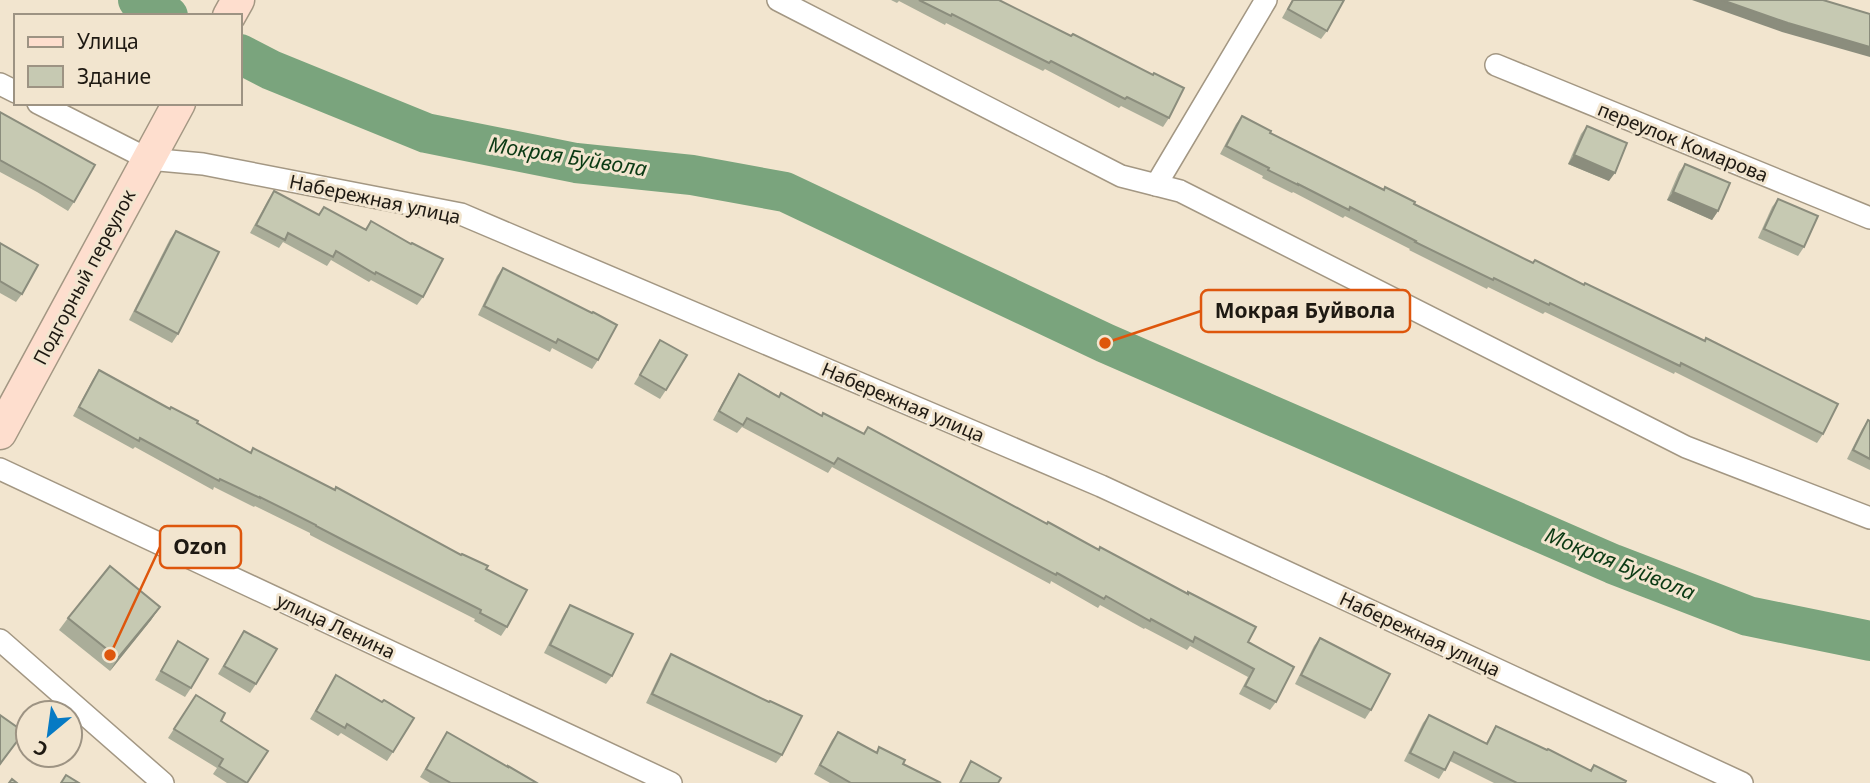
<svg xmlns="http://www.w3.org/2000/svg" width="1870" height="783" viewBox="0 0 1870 783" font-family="'Noto Sans',sans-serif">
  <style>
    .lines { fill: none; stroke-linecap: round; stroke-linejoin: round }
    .river { stroke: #7aa47d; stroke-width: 40 }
    .minor-casing { stroke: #a39783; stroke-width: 24 }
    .secondary-casing { stroke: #a39783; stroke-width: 35 }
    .minor { stroke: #fff; stroke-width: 21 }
    .secondary { stroke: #fedece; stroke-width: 32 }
    .wall { fill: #aaad99 }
    .shaded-wall { fill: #8b8d7d }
    .building { fill: #c6c9b2; stroke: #8b8d7d; stroke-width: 2 }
    .labels { text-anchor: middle; stroke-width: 6; stroke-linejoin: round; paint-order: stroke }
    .street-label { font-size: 19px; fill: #1e1912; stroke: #f2e5cf }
    .water-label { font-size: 21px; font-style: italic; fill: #0b3a14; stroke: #f2e5cf }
    .leader { fill: none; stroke: #de560c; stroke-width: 2.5 }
    .callout-dot { fill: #de560c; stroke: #f2e5cf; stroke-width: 2.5 }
    .callout { fill: #f2e5cf; stroke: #de560c; stroke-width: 2.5 }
    .callout-label { font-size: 21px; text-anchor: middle; font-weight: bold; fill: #1e1912 }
  </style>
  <rect width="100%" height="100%" fill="#f2e5cf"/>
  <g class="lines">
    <g class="river">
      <polyline points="138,0 168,16"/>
      <polyline points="240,54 271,70 426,133 576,163 692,175 785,192 1105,343 1613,564 1748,616 1870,641"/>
    </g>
    <defs>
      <g id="minor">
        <polyline points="778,0 1121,176 1180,191 1686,447 1870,518"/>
        <polyline points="1496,65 1870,218"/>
        <polyline points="0,84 16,92"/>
        <polyline points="38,103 148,159 203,164 461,214 1101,486 1742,783"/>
        <polyline points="1156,185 1266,0"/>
        <polyline points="0,469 671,783"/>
        <polyline points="0,640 163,783"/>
      </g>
      <g id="secondary">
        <polyline points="229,16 238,0"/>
        <polyline points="0,433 179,103"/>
      </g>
    </defs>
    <use href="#minor" class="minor-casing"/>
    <use href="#secondary" class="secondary-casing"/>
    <use href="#minor" class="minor"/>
    <use href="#secondary" class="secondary"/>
  </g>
  <g class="wall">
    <polygon points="891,0 999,0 1169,118 1163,127 1121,106 1119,108 1045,69 1043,71 946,23 945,25 899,1 897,3"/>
    <polygon points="1292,0 1343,0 1327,31 1321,39 1282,18"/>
    <polygon points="0,112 74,202 68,211 37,192 0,172"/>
    <polygon points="1242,116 1270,133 1414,204 1823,434 1817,443 1675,372 1674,374 1545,312 1543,314 1488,287 1487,289 1409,250 1410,249 1345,216 1343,218 1293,192 1292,193 1262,178 1263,176 1220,154 1236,124"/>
    <polygon points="1587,126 1609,181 1568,164 1581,134"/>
    <polygon points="1685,164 1718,211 1712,220 1667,200 1679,172"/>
    <polygon points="274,191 318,215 324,207 365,229 371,221 423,297 417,305 371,280 369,282 331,260 327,266 283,242 279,248 250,233 268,200"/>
    <polygon points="1778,199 1804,247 1798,256 1758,238 1772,207"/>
    <polygon points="176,231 178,334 172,343 129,320 170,239"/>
    <polygon points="0,243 22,294 16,302 0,293"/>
    <polygon points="503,268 598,360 592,369 552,348 550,352 478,315 497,276"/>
    <polygon points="660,340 666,390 660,399 634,384"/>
    <polygon points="99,370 250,452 253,448 486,569 507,627 501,636 474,621 475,619 339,550 310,535 310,533 255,506 254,507 214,487 213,490 135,447 133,449 73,416 93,379"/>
    <polygon points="739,374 779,396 863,434 868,427 1248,642 1276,702 1270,710 1239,694 1248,677 1190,646 1187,650 1145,628 1144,629 1100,605 1098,608 1051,581 1050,584 832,467 828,473 742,427 737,433 713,420 733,383"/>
    <polygon points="1868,420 1870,421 1870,470 1847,459 1862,429"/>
    <polygon points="570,605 612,676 606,684 544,653 564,614"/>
    <polygon points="160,607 151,620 110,671 59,630 68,618"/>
    <polygon points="244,631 256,684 250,693 218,674"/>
    <polygon points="1320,638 1371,710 1365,719 1295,684 1314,646"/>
    <polygon points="178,641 191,688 185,697 155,680"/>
    <polygon points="671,654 782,755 776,763 646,703 665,663"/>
    <polygon points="336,675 393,752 387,761 341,733 338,736 310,719"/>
    <polygon points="196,695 221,721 247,783 227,783 213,774 217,768 168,738"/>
    <polygon points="1429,715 1486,743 1496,726 1590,770 1594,765 1625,783 1494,783 1450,761 1439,779 1404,761 1423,723"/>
    <polygon points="447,732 508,767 537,783 430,783 420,777"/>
    <polygon points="838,732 876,752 879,747 903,764 941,783 830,783 814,774 832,740"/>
  </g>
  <g class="shaded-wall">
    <polygon points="1692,0 1722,0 1870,47 1870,57 1782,32"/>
    <polygon points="1574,155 1615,173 1609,181 1568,164"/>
    <polygon points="1673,192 1718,211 1712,220 1667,200"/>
    <polygon points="160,607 151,620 110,671 118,658"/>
  </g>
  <g class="building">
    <polygon points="919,0 999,0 1071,36 1073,34 1153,75 1154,73 1184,88 1169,118 1127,97 1125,99 1051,61 1049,63 952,14 951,16"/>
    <polygon points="1293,0 1344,0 1327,31 1288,9"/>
    <polygon points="1722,0 1823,0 1870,14 1870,47 1788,23"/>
    <polygon points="0,112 95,165 74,202 43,184 0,160"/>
    <polygon points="1242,116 1271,131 1270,133 1384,190 1385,187 1415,202 1414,204 1533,263 1535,260 1584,285 1585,283 1705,341 1706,338 1838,404 1823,434 1681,363 1680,366 1550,303 1549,305 1494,278 1493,280 1415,242 1416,241 1350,207 1349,210 1298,184 1298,185 1268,170 1269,168 1226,146"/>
    <polygon points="1587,126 1627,143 1615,173 1574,155"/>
    <polygon points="1685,164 1730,183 1718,211 1673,192"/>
    <polygon points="274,191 319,215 324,207 366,230 371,221 411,244 412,243 443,259 423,297 376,272 375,274 336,251 333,257 288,233 285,240 256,225"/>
    <polygon points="1778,199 1818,216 1804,247 1764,229"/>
    <polygon points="176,231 219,252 178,334 135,311"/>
    <polygon points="0,243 38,265 22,294 0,281"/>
    <polygon points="503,268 592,313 593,312 617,325 598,360 558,339 556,343 484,306"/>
    <polygon points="660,340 687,355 666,390 640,375"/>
    <polygon points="99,370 170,409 171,407 198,421 197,423 251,453 253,448 335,490 336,487 461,555 462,554 488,566 486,569 527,590 507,627 480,613 481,610 345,541 316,526 316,525 260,497 260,498 220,479 219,481 140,438 139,441 79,407"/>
    <polygon points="739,374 779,397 781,393 822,416 823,413 864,434 868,427 1047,524 1048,522 1099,550 1100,547 1188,594 1188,592 1256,627 1248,642 1294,667 1276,702 1245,686 1254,669 1195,637 1193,642 1151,619 1150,621 1106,596 1104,599 1057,573 1056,575 838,458 834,464 747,418 743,425 719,411"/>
    <polygon points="1868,420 1870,421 1870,459 1853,450"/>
    <polygon points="110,566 160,607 118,658 68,618"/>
    <polygon points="570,605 633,634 612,676 550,645"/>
    <polygon points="244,631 277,649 256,684 224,666"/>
    <polygon points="1320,638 1390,674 1371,710 1301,675"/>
    <polygon points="178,641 208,659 191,688 161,671"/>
    <polygon points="671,654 769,702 770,701 802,716 782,755 652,694"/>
    <polygon points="336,675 382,702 384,700 414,718 393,752 347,724 345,728 316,711"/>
    <polygon points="196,695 225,713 221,721 268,751 247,783 219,766 223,759 174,729"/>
    <polygon points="0,715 24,732 0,764"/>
    <polygon points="1429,715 1487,744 1496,726 1547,750 1548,749 1591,771 1594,765 1626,781 1625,783 1517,783 1454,752 1445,770 1410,753"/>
    <polygon points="447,732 508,767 508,766 537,783 451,783 426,769"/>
    <polygon points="838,732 877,753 879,747 905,760 903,764 941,783 851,783 820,765"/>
    <polygon points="971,761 1001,778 998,783 960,783"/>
    <polygon points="66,775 79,783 61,783"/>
    <polygon points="12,779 17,783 9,783"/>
  </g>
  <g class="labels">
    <g class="street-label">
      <text transform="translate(1683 142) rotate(22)" y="7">переулок Комарова</text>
      <text transform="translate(375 199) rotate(12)" y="7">Набережная улица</text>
      <text transform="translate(84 277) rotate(-62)" y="7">Подгорный переулок</text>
      <text transform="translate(903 402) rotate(23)" y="7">Набережная улица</text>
      <text transform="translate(336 626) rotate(25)" y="7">улица Ленина</text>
      <text transform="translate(1420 634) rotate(25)" y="7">Набережная улица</text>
    </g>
    <g class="water-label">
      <text transform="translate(568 157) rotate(9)" y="7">Мокрая Буйвола</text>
      <text transform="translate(1620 564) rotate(22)" y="7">Мокрая Буйвола</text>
    </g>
  </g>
  <path class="leader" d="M1105 343L1201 311M110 655L160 547"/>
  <g class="callout-dot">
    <circle cx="1105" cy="343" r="7"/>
    <circle cx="110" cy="655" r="7"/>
  </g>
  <g class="callout">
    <rect x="1201" y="290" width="209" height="42" rx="7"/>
    <rect x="160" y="526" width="81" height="42" rx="7"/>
  </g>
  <g class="callout-label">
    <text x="1305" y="318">Мокрая Буйвола</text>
    <text x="200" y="554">Ozon</text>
  </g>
  <rect x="14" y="14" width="228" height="91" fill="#f2e5cf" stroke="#9d9383" stroke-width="2"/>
  <rect x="28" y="37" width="35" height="10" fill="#fedece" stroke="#9d9383" stroke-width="2"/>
  <text x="77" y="49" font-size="21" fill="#1e1912">Улица</text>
  <rect x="28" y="66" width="35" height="21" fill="#c6c9b2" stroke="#9d9383" stroke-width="2"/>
  <text x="77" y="84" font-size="21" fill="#1e1912">Здание</text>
  <g transform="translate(49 734) rotate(209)"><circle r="33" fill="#f2e5cf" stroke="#9d9383" stroke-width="2"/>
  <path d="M0-5L12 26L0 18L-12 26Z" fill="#067ac4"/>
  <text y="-10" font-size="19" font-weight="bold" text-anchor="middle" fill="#1e1912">С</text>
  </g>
</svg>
